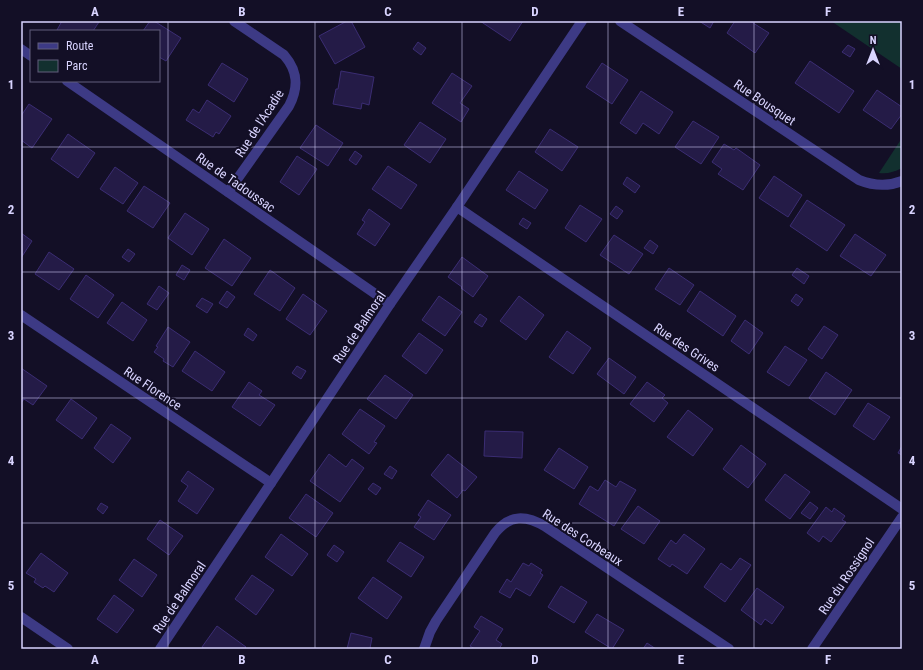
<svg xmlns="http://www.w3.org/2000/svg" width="923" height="670" viewBox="0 0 923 670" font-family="'Roboto Condensed',sans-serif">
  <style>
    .green { fill: #12302f }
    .building { fill: #241b47; stroke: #3b2d73 }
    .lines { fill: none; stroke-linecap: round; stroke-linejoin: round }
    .minor { stroke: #3d3a85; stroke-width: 10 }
    .grid { fill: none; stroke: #d9d4ff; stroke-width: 1; stroke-opacity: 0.55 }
    .labels { text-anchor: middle; stroke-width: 4; stroke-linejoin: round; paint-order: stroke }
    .street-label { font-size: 13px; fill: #d9d4ff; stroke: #130f26 }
    .neatline { fill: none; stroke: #d9d4ff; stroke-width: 1.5 }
    .grid-label { font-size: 13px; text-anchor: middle; font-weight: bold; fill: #d9d4ff }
  </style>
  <rect width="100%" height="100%" fill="#130f26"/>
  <g class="green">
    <polygon points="831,21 902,21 902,69"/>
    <path d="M902,138V168C894,172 888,174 879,173Z"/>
  </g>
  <g class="building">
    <polygon points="62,21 98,21 99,22 93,31 59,31 57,30"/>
    <polygon points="150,21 154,21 181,38 166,61 159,57 159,31 143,31"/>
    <polygon points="347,21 351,21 365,47 335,64 319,36"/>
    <polygon points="480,21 523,21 510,41"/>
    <polygon points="699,21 714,21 710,28"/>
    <polygon points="735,21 750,21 769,33 755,53 727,33"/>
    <polygon points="418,42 426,48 421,55 413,49"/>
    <polygon points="848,45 855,49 850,57 842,52"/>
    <polygon points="810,61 854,91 839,113 795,83"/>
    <polygon points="222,63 248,79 234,102 208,85"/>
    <polygon points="602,63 628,80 612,104 586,87"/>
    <polygon points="341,71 374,77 369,105 362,103 361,109 333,104 336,89 338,89"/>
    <polygon points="452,73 472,86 460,103 469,109 461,122 432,103"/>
    <polygon points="877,90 902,107 902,114 891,129 863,110"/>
    <polygon points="641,91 673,112 659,134 643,123 636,134 620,123"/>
    <polygon points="207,100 231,116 219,134 216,132 213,137 186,120 193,109 199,113"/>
    <polygon points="29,104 52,119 32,148 21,140 21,116"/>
    <polygon points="693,121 719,137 701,164 675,147"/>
    <polygon points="420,122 446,139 430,163 404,145"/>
    <polygon points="316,125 343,143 328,166 300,148"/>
    <polygon points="550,129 578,147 562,171 535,152"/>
    <polygon points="68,134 95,153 78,178 51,159"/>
    <polygon points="724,144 734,150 736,148 760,165 743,190 718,174 722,169 712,162"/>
    <polygon points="355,151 362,156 356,165 349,160"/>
    <polygon points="297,156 317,169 299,195 280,182"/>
    <polygon points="388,166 417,185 401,209 372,189"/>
    <polygon points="115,167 138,183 123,204 100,189"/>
    <polygon points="519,171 548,190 535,209 506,190"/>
    <polygon points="774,176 802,195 788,217 759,198"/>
    <polygon points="627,177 640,186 635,193 623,184"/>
    <polygon points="144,186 170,203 153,228 127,211"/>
    <polygon points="807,200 845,225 827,251 790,226"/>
    <polygon points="580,205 602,219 586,242 565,228"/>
    <polygon points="616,206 623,211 617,219 610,214"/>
    <polygon points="369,209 390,224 375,246 357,234 365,222 362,220"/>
    <polygon points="185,213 209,229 192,255 168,238"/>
    <polygon points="523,218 531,223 527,229 519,224"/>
    <polygon points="21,233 32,241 21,258"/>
    <polygon points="855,234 886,255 871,276 840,256"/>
    <polygon points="614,235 643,254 629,274 600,255"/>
    <polygon points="224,239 251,258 232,286 205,268"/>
    <polygon points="650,240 658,246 653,254 644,248"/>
    <polygon points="128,249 135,254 129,262 122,257"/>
    <polygon points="49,252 74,269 59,290 35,274"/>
    <polygon points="462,257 488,276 473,297 461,288 462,287 448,277"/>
    <polygon points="182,265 190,270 184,280 176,275"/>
    <polygon points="669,268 694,285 680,305 655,289"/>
    <polygon points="797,268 809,276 804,284 792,275"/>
    <polygon points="270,270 295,288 280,311 254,294"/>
    <polygon points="86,275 114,295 98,318 70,299"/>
    <polygon points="159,286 169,293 157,310 147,304"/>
    <polygon points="227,291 235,297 227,308 219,303"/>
    <polygon points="700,291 736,316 723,336 687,311"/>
    <polygon points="303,294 327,311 310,335 286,319"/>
    <polygon points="796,294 803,299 798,306 791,301"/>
    <polygon points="439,296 462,312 445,336 422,320"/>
    <polygon points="519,296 544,315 526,340 500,321"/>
    <polygon points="202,298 213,304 207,313 196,306"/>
    <polygon points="122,302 147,320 133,341 107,323"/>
    <polygon points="480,314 487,319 482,327 474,322"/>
    <polygon points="745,320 763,333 749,354 731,341"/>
    <polygon points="824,326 838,335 822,359 808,349"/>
    <polygon points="168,327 190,342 173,367 163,361 164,359 154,352 158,347 156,346"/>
    <polygon points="248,328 257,335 253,341 244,335"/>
    <polygon points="567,331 591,348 573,374 549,357"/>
    <polygon points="419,333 443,350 426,374 402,356"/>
    <polygon points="785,346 807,360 789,386 767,372"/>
    <polygon points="195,351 225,372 212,391 182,371"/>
    <polygon points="609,358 636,377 624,394 597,374"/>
    <polygon points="297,366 306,371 301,379 292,373"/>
    <polygon points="21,368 47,386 33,405 24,399 21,403"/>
    <polygon points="826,372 852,390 835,415 809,398"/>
    <polygon points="385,375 413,395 396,419 367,399"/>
    <polygon points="249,382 262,391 259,395 275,405 260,426 232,407"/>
    <polygon points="647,382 665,395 662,398 668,403 654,422 630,404"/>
    <polygon points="71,399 97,418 82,439 56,420"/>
    <polygon points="868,403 890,417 874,440 853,426"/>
    <polygon points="360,409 385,426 374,442 377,443 369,454 342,434"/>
    <polygon points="688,410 713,429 693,456 667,437"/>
    <polygon points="111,424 131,438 113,463 94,448"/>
    <polygon points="485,431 523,432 522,458 484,456"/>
    <polygon points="741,445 766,464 748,488 723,469"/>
    <polygon points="902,446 902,455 898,453"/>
    <polygon points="559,448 588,467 574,489 544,470"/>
    <polygon points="329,454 346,467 352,459 364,468 340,502 310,481"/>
    <polygon points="448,454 477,477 465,491 463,490 457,498 431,475"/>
    <polygon points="390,466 397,471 392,479 384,474"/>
    <polygon points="188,471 214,489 197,514 178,501 188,486 181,481"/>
    <polygon points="785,474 810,492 790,519 765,500"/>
    <polygon points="605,480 616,487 620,481 636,490 614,526 579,504 590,486 598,491"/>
    <polygon points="373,483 381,488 376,495 368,489"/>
    <polygon points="306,494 333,513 316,537 289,518"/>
    <polygon points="428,500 451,515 434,540 414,527 421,517 418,515"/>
    <polygon points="810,502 818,508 810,519 801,513"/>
    <polygon points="101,503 108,507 103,514 97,509"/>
    <polygon points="638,506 660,521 644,544 621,529"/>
    <polygon points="826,507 832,512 834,508 845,516 842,520 846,522 831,542 823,536 819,542 807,533"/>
    <polygon points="160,520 183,536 169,555 147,539"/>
    <polygon points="281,534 308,554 292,576 265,557"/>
    <polygon points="684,534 705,549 687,574 672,564 670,567 658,559 671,540 676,544"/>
    <polygon points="400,542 424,557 411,577 387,561"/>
    <polygon points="334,545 344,552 337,562 327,555"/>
    <polygon points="41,553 68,573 54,592 45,586 43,588 34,582 36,579 26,573"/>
    <polygon points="740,558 751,565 725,602 704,587 721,563 731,570"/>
    <polygon points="134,559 157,575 142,597 119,580"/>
    <polygon points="523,563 529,566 531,563 542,570 540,573 543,575 530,596 516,588 510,598 499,592 507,579 511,582"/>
    <polygon points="252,575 274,590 256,615 235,599"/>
    <polygon points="373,577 402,597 387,619 358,598"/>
    <polygon points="561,586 587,602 574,623 548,607"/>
    <polygon points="757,588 784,607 772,624 765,619 761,625 741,610"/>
    <polygon points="114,595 134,610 117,633 97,619"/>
    <polygon points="597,614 624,630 612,649 585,632"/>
    <polygon points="481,616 503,629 496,640 502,644 499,649 475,649 470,646 480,631 474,627"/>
    <polygon points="217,626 246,647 244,649 205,649 202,647"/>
    <polygon points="351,633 372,638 370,648 373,649 347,649"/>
    <polygon points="647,643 656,649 643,649"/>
  </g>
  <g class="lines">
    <g class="minor">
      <path d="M620,21L859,180C874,186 887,187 902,181"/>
      <polyline points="21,49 31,56"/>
      <polyline points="67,81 390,304"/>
      <path d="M228,192L289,106C299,87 298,71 284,55L234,21"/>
      <polyline points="457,207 902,509"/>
      <polyline points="21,315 271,483"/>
      <polyline points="21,617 68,649"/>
      <polyline points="160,649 271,483 390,304 457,207 582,21"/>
      <path d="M424,649L430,632L436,621L495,533C510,514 526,515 546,527L729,649"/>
      <polyline points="812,649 902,517"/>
    </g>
  </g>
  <path class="grid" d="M168,21V649M315,21V649M462,21V649M608,21V649M754,21V649M21,147H902M21,272H902M21,398H902M21,523H902"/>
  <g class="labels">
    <g class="street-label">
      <text transform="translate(765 102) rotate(34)" y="5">Rue Bousquet</text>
      <text transform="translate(259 123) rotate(-57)" y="5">Rue de l'Acadie</text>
      <text transform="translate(236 182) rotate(35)" y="5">Rue de Tadoussac</text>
      <text transform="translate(359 327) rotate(-56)" y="5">Rue de Balmoral</text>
      <text transform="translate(687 347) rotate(34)" y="5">Rue des Grives</text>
      <text transform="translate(153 388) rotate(34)" y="5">Rue Florence</text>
      <text transform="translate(583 537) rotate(33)" y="5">Rue des Corbeaux</text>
      <text transform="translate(846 576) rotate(-56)" y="5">Rue du Rossignol</text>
      <text transform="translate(179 597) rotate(-56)" y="5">Rue de Balmoral</text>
    </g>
  </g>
  <rect width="923" height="670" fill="none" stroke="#130f26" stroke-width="44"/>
  <rect x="30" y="30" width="130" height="52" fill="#130f26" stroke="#625e7d"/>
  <rect x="38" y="43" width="20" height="6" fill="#3d3a85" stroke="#625e7d"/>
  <text x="66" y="50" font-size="12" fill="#d9d4ff">Route</text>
  <rect x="38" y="60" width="20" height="12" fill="#12302f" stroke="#625e7d"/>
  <text x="66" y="70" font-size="12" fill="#d9d4ff">Parc</text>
  <g transform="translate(873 50)" stroke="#130f26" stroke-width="3" paint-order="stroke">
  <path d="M0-3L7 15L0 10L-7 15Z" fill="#d9d4ff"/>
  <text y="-6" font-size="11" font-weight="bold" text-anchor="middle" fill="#d9d4ff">N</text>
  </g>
  <rect x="22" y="22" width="879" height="626" class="neatline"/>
  <g class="grid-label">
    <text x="95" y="16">A</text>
    <text x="242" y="16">B</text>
    <text x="388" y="16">C</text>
    <text x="535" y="16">D</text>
    <text x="681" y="16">E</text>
    <text x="828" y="16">F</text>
    <text x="11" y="89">1</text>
    <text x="912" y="89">1</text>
    <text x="11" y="214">2</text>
    <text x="912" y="214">2</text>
    <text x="11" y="340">3</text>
    <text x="912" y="340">3</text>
    <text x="11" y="465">4</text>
    <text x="912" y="465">4</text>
    <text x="11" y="590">5</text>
    <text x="912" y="590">5</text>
    <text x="95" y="664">A</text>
    <text x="242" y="664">B</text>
    <text x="388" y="664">C</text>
    <text x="535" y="664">D</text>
    <text x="681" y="664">E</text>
    <text x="828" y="664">F</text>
  </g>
</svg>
